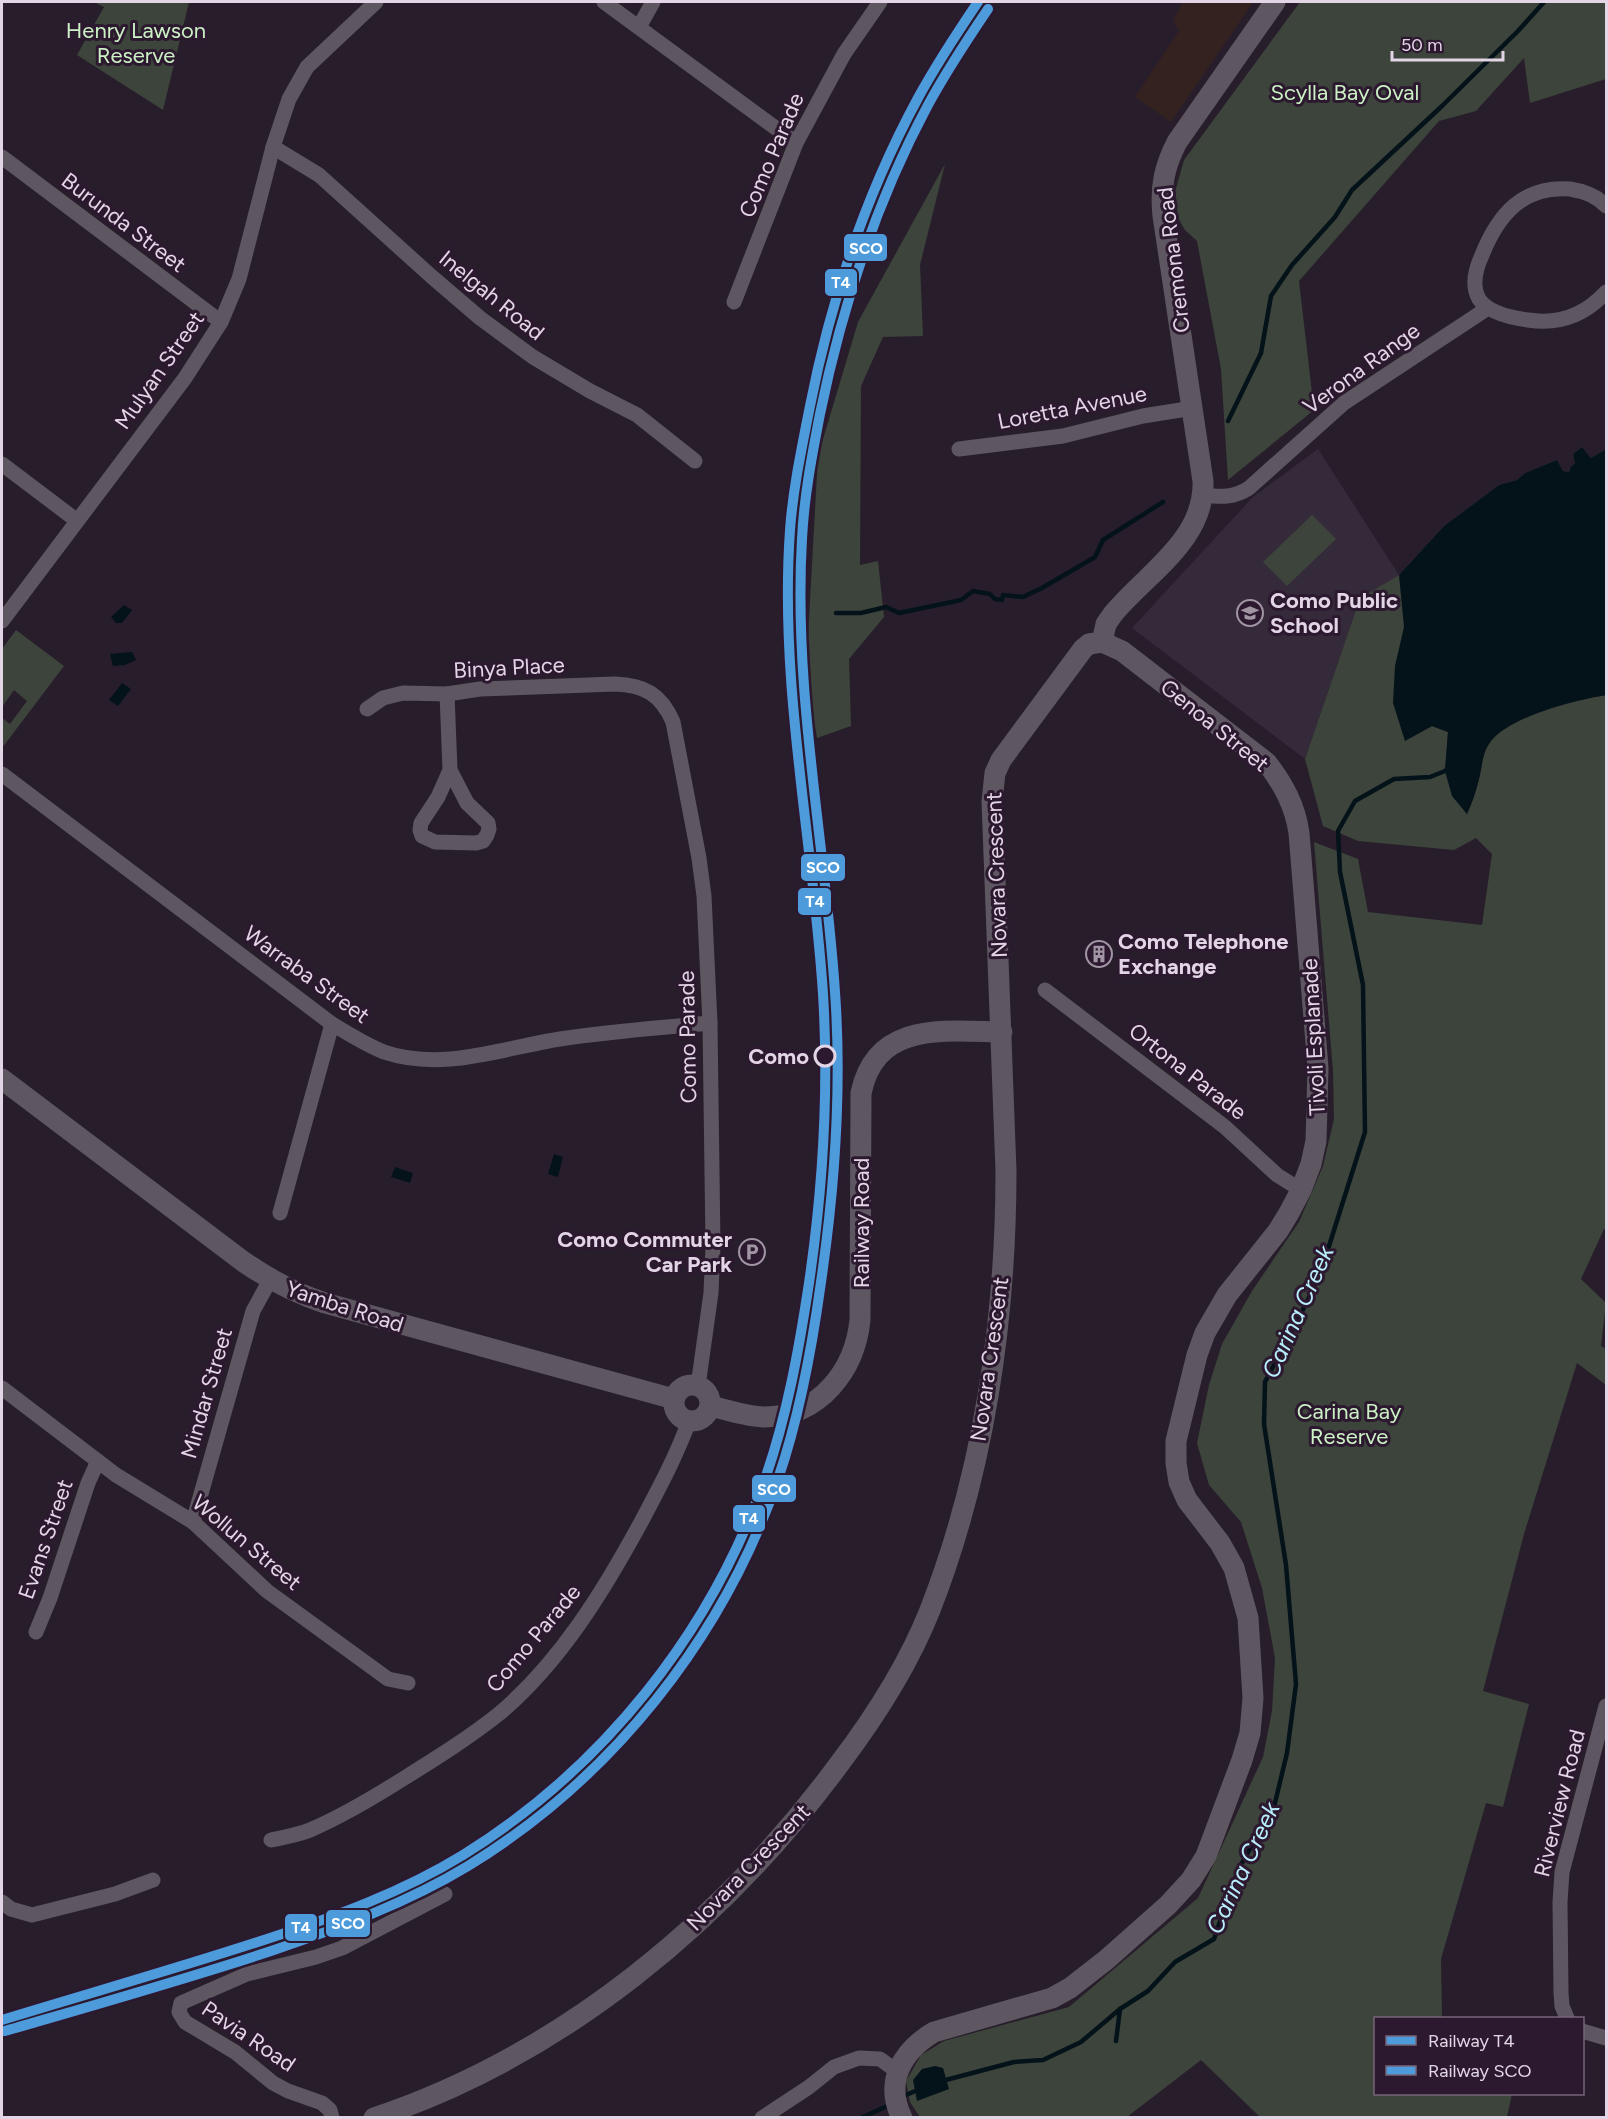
<svg xmlns="http://www.w3.org/2000/svg" width="1608" height="2119" viewBox="0 0 1608 2119" font-family="Figtree,sans-serif">
  <style>
    .commercial { fill: #342221 }
    .education { fill: #352a39 }
    .green { fill: #3c443b }
    .water { fill: #041219 }
    .lines { fill: none; stroke-linecap: round; stroke-linejoin: round }
    .stream { stroke: #041219; stroke-width: 4.5 }
    .street { stroke: #5e5761; stroke-width: 15 }
    .secondary { stroke: #5e5761; stroke-width: 21 }
    .rail-1-casing { stroke: #2c1930; stroke-width: 15 }
    .rail-2-casing { stroke: #2c1930; stroke-width: 15 }
    .rail-1 { stroke: #4d9bda; stroke-width: 10 }
    .rail-2 { stroke: #4d9bda; stroke-width: 10 }
    .stop-dot { fill: #2c1930; stroke: #e2d5e5; stroke-width: 3 }
    .labels { text-anchor: middle; stroke-width: 6; stroke-linejoin: round; paint-order: stroke }
    .park-label { font-size: 22px; fill: #cbf1c4; stroke: #2c1930 }
    .street-label { font-size: 22px; fill: #e2d5e5; stroke: #2c1930 }
    .poi-label { font-size: 22px; font-weight: bold; fill: #e2d5e5; stroke: #2c1930; text-anchor: start }
    .stop-label { font-size: 22px; font-weight: bold; fill: #e2d5e5; stroke: #2c1930; text-anchor: end }
    .water-label { font-size: 24px; font-style: italic; fill: #b8eefc; stroke: #2c1930 }
    .line-badge { stroke: #2c1930; stroke-width: 2 }
    .badge-label { font-size: 16px; text-anchor: middle; font-weight: bold; fill: #fff }
  </style>
  <rect width="100%" height="100%" fill="#281e2b"/>
  <polygon class="commercial" points="1183,2 1253,2 1171,122 1135,97 1179,31 1173,20"/>
  <polygon class="education" points="1318,449 1399,575 1360,598 1305,759 1132,628 1253,497"/>
  <g class="green">
    <polygon points="94,2 189,2 163,110 77,55 104,7"/>
    <polygon points="1300,2 1606,2 1606,79 1530,103 1524,58 1476,111 1439,121 1299,281 1314,410 1228,480 1221,369 1197,241 1185,230 1178,218 1175,192 1184,160"/>
    <polygon points="945,164 920,265 923,336 883,337 861,386 860,565 878,561 884,617 849,659 851,726 817,738 806,673 818,456 858,322"/>
    <path d="M1582,447L1591,458L1606,449L1405,740L1432,726L1448,732L1445,771L1467,814C1472,803 1476,791 1479,779C1482,768 1482,753 1489,743C1506,716 1576,700 1606,695V1230L1604,1229L1581,1279L1606,1303L1601,1346L1606,1349V1385L1577,1363L1524,1534L1483,1691L1529,1704L1503,1807L1486,1803L1441,1959L1442,2018H1376V2094H1512L1507,2117H1260L1201,2060L1127,2117H920L910,2102L906,2081L921,2055L944,2041L1069,2007L1198,1898L1263,1757L1272,1711L1275,1658L1262,1588L1241,1522L1209,1485L1197,1443L1209,1385L1222,1344L1252,1291L1299,1222L1323,1166L1334,1119L1333,1071L1314,842L1358,859L1368,912L1482,925L1492,854L1476,838L1454,850L1358,841L1323,826L1305,759L1360,598L1399,575L1444,526L1499,485L1517,480L1525,473L1557,460L1563,471L1569,472L1571,466L1575,464L1573,454Z"/>
    <polygon points="1312,515 1336,539 1287,586 1263,562"/>
    <polygon points="16,630 64,666 2,748 2,718 10,724 27,701 14,690 2,707 2,649"/>
  </g>
  <g class="water">
    <path d="M1582,447L1591,458L1606,449V695C1576,700 1506,717 1489,744C1482,754 1482,768 1479,779C1476,791 1472,803 1467,814L1452,796L1445,771L1448,732L1432,726L1405,741L1393,703L1395,666L1404,627L1399,575L1444,526L1499,485L1517,480L1525,473L1557,460L1563,471L1569,472L1571,466L1575,464L1573,454Z"/>
    <polygon points="124,605 132,610 122,623 116,623 111,617"/>
    <polygon points="132,652 136,660 125,665 113,666 110,654"/>
    <polygon points="122,683 131,689 118,706 109,700"/>
    <polygon points="554,1154 563,1157 558,1177 548,1174"/>
    <polygon points="395,1167 413,1173 410,1183 391,1177"/>
    <polygon points="935,2066 943,2068 949,2089 917,2101 913,2080 922,2069"/>
  </g>
  <g class="lines">
    <g class="stream">
      <polyline points="1228,421 1261,353 1271,296 1292,265 1335,217 1352,190 1442,106 1518,31 1544,2"/>
      <polyline points="836,613 861,613 886,607 899,613 961,600 973,591 990,594 995,599 1002,600 1003,595 1023,597 1042,588 1095,557 1103,540 1163,502"/>
      <polyline points="1116,2041 1120,2009"/>
      <polyline points="942,2081 1014,2062 1043,2060 1081,2042 1120,2009 1148,1991 1175,1962 1214,1939 1238,1870 1274,1807 1287,1753 1296,1684 1286,1565 1264,1424 1265,1382 1308,1300 1323,1265 1365,1132 1363,985 1340,872 1338,831 1355,801 1394,779 1430,777 1445,771 1448,768"/>
      <polyline points="906,2095 920,2089"/>
      <polyline points="861,2118 885,2107"/>
    </g>
    <g class="street">
      <polyline points="604,2 796,143"/>
      <polyline points="639,27 653,2"/>
      <polyline points="273,147 319,175 431,276 480,318 533,357 590,391 637,415 695,461"/>
      <polyline points="2,157 221,322"/>
      <path d="M1606,206C1597,196 1583,191 1570,189C1523,185 1498,215 1482,255C1476,268 1471,285 1479,299C1488,313 1513,318 1528,320C1560,325 1585,315 1606,292"/>
      <polyline points="734,302 796,143 844,54 880,2"/>
      <polyline points="959,449 1063,436 1143,416 1193,408"/>
      <polyline points="2,464 76,520"/>
      <path d="M1203,495C1221,497 1234,498 1249,488L1344,403L1488,308"/>
      <polyline points="2,621 185,378 221,322 239,279 273,147 289,99 307,67 376,2"/>
      <polyline points="447,694 450,770 467,803 488,823 489,829 487,835 483,841 476,843 435,842 422,836 420,830 421,823 438,797 450,770"/>
      <path d="M367,709L383,698L403,693L447,694L480,689L615,684C644,685 661,694 673,722L699,858L704,896L710,1023L713,1247L711,1293L698,1386"/>
      <path d="M2,774L332,1024C349,1034 366,1045 384,1052C443,1072 502,1048 560,1039C610,1031 660,1028 710,1023"/>
      <polyline points="1045,990 1225,1127 1277,1175 1301,1190"/>
      <polyline points="280,1213 332,1024"/>
      <polyline points="2,1388 116,1475 193,1522 267,1591 388,1679 408,1683"/>
      <polyline points="193,1522 253,1311 270,1280"/>
      <polyline points="36,1632 50,1598 88,1483 98,1461"/>
      <path d="M271,1840C284,1837 298,1835 310,1830C343,1816 376,1796 406,1777C438,1757 470,1737 500,1713C560,1662 603,1592 640,1524C658,1490 676,1457 689,1421"/>
      <polyline points="2,1902 11,1909 32,1915 115,1894 153,1880"/>
      <polyline points="1567,2018 1562,2006 1561,1993 1560,1902 1562,1872 1606,1706"/>
      <polyline points="1582,2031 1606,2038"/>
      <polyline points="332,2118 330,2110 322,2103 288,2091 273,2083 235,2052 185,2022 179,2012 181,2003 247,1974 316,1957 342,1948 445,1894"/>
      <polyline points="762,2118 809,2087 834,2067 859,2058 880,2059 898,2072"/>
    </g>
    <g class="secondary">
      <path d="M2,1079L244,1262C270,1280 294,1293 325,1303L674,1399"/>
      <circle cx="692" cy="1403" r="18"/>
      <path d="M710,1406C728,1410 747,1417 765,1417C820,1416 855,1370 860,1320L861,1093C876,1021 944,1031 1002,1032"/>
      <path d="M374,2118C562,2055 723,1922 840,1763C874,1718 909,1663 930,1610C984,1472 1006,1319 1006,1171L992,801L995,773L1001,760L1083,649L1089,644L1102,642L1106,624L1113,614C1147,573 1205,540 1203,481L1163,216C1160,188 1164,167 1177,142L1275,2"/>
      <path d="M902,2118C884,2082 902,2051 934,2032L1052,1998L1070,1988L1106,1960L1168,1905L1191,1880L1206,1856L1242,1760L1250,1733L1253,1698L1248,1618L1234,1568L1220,1543L1187,1500L1179,1482L1176,1463V1441L1197,1355L1205,1333L1227,1295L1278,1231L1289,1213L1301,1190L1311,1164L1316,1141L1318,1068L1299,833C1295,805 1283,784 1267,763L1122,651L1102,642"/>
    </g>
    <defs>
      <path id="rail-1" d="M2,2020C90,1993 179,1968 267,1939C334,1917 403,1892 463,1855C603,1768 710,1634 765,1479C787,1416 799,1349 809,1283C823,1187 829,1091 823,994C813,840 779,685 790,530C793,488 802,447 810,406C831,299 866,194 918,98C936,65 957,33 978,2"/>
      <path id="rail-2" d="M5,2031C94,2005 183,1980 271,1951C339,1928 407,1903 468,1866C612,1778 723,1638 778,1479C800,1415 812,1348 821,1282C835,1186 842,1089 835,992C825,841 793,691 802,539C804,497 812,455 820,414C842,307 876,202 928,105C946,72 967,40 988,9"/>
    </defs>
    <use href="#rail-1" class="rail-1-casing"/>
    <use href="#rail-2" class="rail-2-casing"/>
    <use href="#rail-1" class="rail-1"/>
    <use href="#rail-2" class="rail-2"/>
  </g>
  <defs>
    <symbol id="school-ring" viewBox="-11 -11 22 22"><circle r="9.5" fill="#2c1930" stroke="#a195a4" stroke-width="1.5"/><path d="M0-5L7-2L0 1L-7-2ZM-4 1L0 2.5L4 1V4Q0 6-4 4Z" fill="#a195a4"/></symbol>
    <symbol id="building-ring" viewBox="-11 -11 22 22"><circle r="9.5" fill="#2c1930" stroke="#a195a4" stroke-width="1.5"/><path d="M-4-6H4V6H1V3H-1V6H-4ZM-2.5-4.3h1.7v1.8h-1.7ZM.8-4.3h1.7v1.8H.8ZM-2.5-1h1.7V.8h-1.7ZM.8-1h1.7V.8H.8Z" fill="#a195a4"/></symbol>
    <symbol id="parking-ring" viewBox="-11 -11 22 22"><circle r="9.5" fill="#2c1930" stroke="#a195a4" stroke-width="1.5"/><path d="M-3.5-5.5H1a3.5 3.5 0 0 1 0 7H-1V5.5H-3.5ZM-1-3.4V-.6H.8a1.4 1.4 0 0 0 0-2.8Z" fill="#a195a4"/></symbol>
  </defs>
  <g fill-rule="evenodd">
    <use href="#school-ring" x="1235" y="598" width="30" height="30"/>
    <use href="#building-ring" x="1084" y="939" width="30" height="30"/>
    <use href="#parking-ring" x="737" y="1237" width="30" height="30"/>
  </g>
  <circle class="stop-dot" cx="825" cy="1056" r="10"/>
  <g class="labels">
    <g class="park-label">
      <text x="136" y="38">Henry Lawson<tspan x="136" dy="25">Reserve</tspan></text>
      <text x="1345" y="100">Scylla Bay Oval</text>
      <text x="1349" y="1419">Carina Bay<tspan x="1349" dy="25">Reserve</tspan></text>
    </g>
    <g class="street-label">
      <text transform="translate(771 155) rotate(-67)" y="8">Como Parade</text>
      <text transform="translate(124 222) rotate(37)" y="8">Burunda Street</text>
      <text transform="translate(1173 260) rotate(-97)" y="8">Cremona Road</text>
      <text transform="translate(492 295) rotate(39)" y="8">Inelgah Road</text>
      <text transform="translate(1361 368) rotate(-36)" y="8">Verona Range</text>
      <text transform="translate(159 370) rotate(-55)" y="8">Mulyan Street</text>
      <text transform="translate(1072 407) rotate(-11)" y="8">Loretta Avenue</text>
      <text transform="translate(509 667) rotate(-3)" y="8">Binya Place</text>
      <text transform="translate(1215 725) rotate(39)" y="8">Genoa Street</text>
      <text transform="translate(996 875) rotate(-92)" y="8">Novara Crescent</text>
      <text transform="translate(307 974) rotate(36)" y="8">Warraba Street</text>
      <text transform="translate(687 1037) rotate(-91)" y="8">Como Parade</text>
      <text transform="translate(1313 1037) rotate(-93)" y="8">Tivoli Esplanade</text>
      <text transform="translate(1188 1071) rotate(38)" y="8">Ortona Parade</text>
      <text transform="translate(861 1223) rotate(-90)" y="8">Railway Road</text>
      <text transform="translate(345 1306) rotate(18)" y="8">Yamba Road</text>
      <text transform="translate(989 1359) rotate(-82)" y="8">Novara Crescent</text>
      <text transform="translate(206 1393) rotate(-74)" y="8">Mindar Street</text>
      <text transform="translate(45 1539) rotate(-71)" y="8">Evans Street</text>
      <text transform="translate(247 1542) rotate(40)" y="8">Wollun Street</text>
      <text transform="translate(533 1638) rotate(-50)" y="8">Como Parade</text>
      <text transform="translate(1559 1803) rotate(-76)" y="8">Riverview Road</text>
      <text transform="translate(748 1867) rotate(-46)" y="8">Novara Crescent</text>
      <text transform="translate(249 2036) rotate(34)" y="8">Pavia Road</text>
    </g>
    <g class="poi-label">
      <text x="1270" y="608">Como Public<tspan x="1270" dy="25">School</tspan></text>
      <text x="1118" y="949">Como Telephone<tspan x="1118" dy="25">Exchange</tspan></text>
      <text x="732" y="1247" text-anchor="end">Como Commuter<tspan x="732" dy="25">Car Park</tspan></text>
    </g>
    <g class="stop-label">
      <text x="809" y="1064">Como</text>
    </g>
    <g class="water-label">
      <text transform="translate(1298 1312) rotate(-66)" y="8">Carina Creek</text>
      <text transform="translate(1243 1868) rotate(-65)" y="8">Carina Creek</text>
    </g>
  </g>
  <g class="line-badge">
    <rect x="843" y="233" width="45" height="29" rx="6" fill="#4d9bda"/>
    <rect x="824" y="268" width="34" height="29" rx="6" fill="#4d9bda"/>
    <rect x="800" y="853" width="46" height="29" rx="6" fill="#4d9bda"/>
    <rect x="797" y="887" width="35" height="29" rx="6" fill="#4d9bda"/>
    <rect x="751" y="1474" width="46" height="29" rx="6" fill="#4d9bda"/>
    <rect x="732" y="1504" width="34" height="29" rx="6" fill="#4d9bda"/>
    <rect x="325" y="1909" width="46" height="29" rx="6" fill="#4d9bda"/>
    <rect x="284" y="1913" width="34" height="29" rx="6" fill="#4d9bda"/>
  </g>
  <g class="badge-label">
    <text x="866" y="254">SCO</text>
    <text x="841" y="288">T4</text>
    <text x="823" y="873">SCO</text>
    <text x="815" y="907">T4</text>
    <text x="774" y="1495">SCO</text>
    <text x="749" y="1524">T4</text>
    <text x="348" y="1929">SCO</text>
    <text x="301" y="1933">T4</text>
  </g>
  <rect width="1608" height="2119" fill="none" stroke="#e2d5e5" stroke-width="6"/>
  <rect x="1374" y="2017" width="210" height="78" fill="#2c1930" stroke="#756478" stroke-width="1.5"/>
  <rect x="1386" y="2036" width="30" height="9" fill="#4d9bda" stroke="#756478" stroke-width="1.5"/>
  <text x="1428" y="2047" font-size="18" fill="#e2d5e5">Railway T4</text>
  <rect x="1386" y="2066" width="30" height="9" fill="#4d9bda" stroke="#756478" stroke-width="1.5"/>
  <text x="1428" y="2077" font-size="18" fill="#e2d5e5">Railway SCO</text>
  <path d="M1392 51v9h111v-9" fill="none" stroke="#e2d5e5" stroke-width="3"/>
  <text x="1401" y="51" font-size="18" fill="#e2d5e5" stroke="#2c1930" stroke-width="4.5" paint-order="stroke">50 m</text>
</svg>
